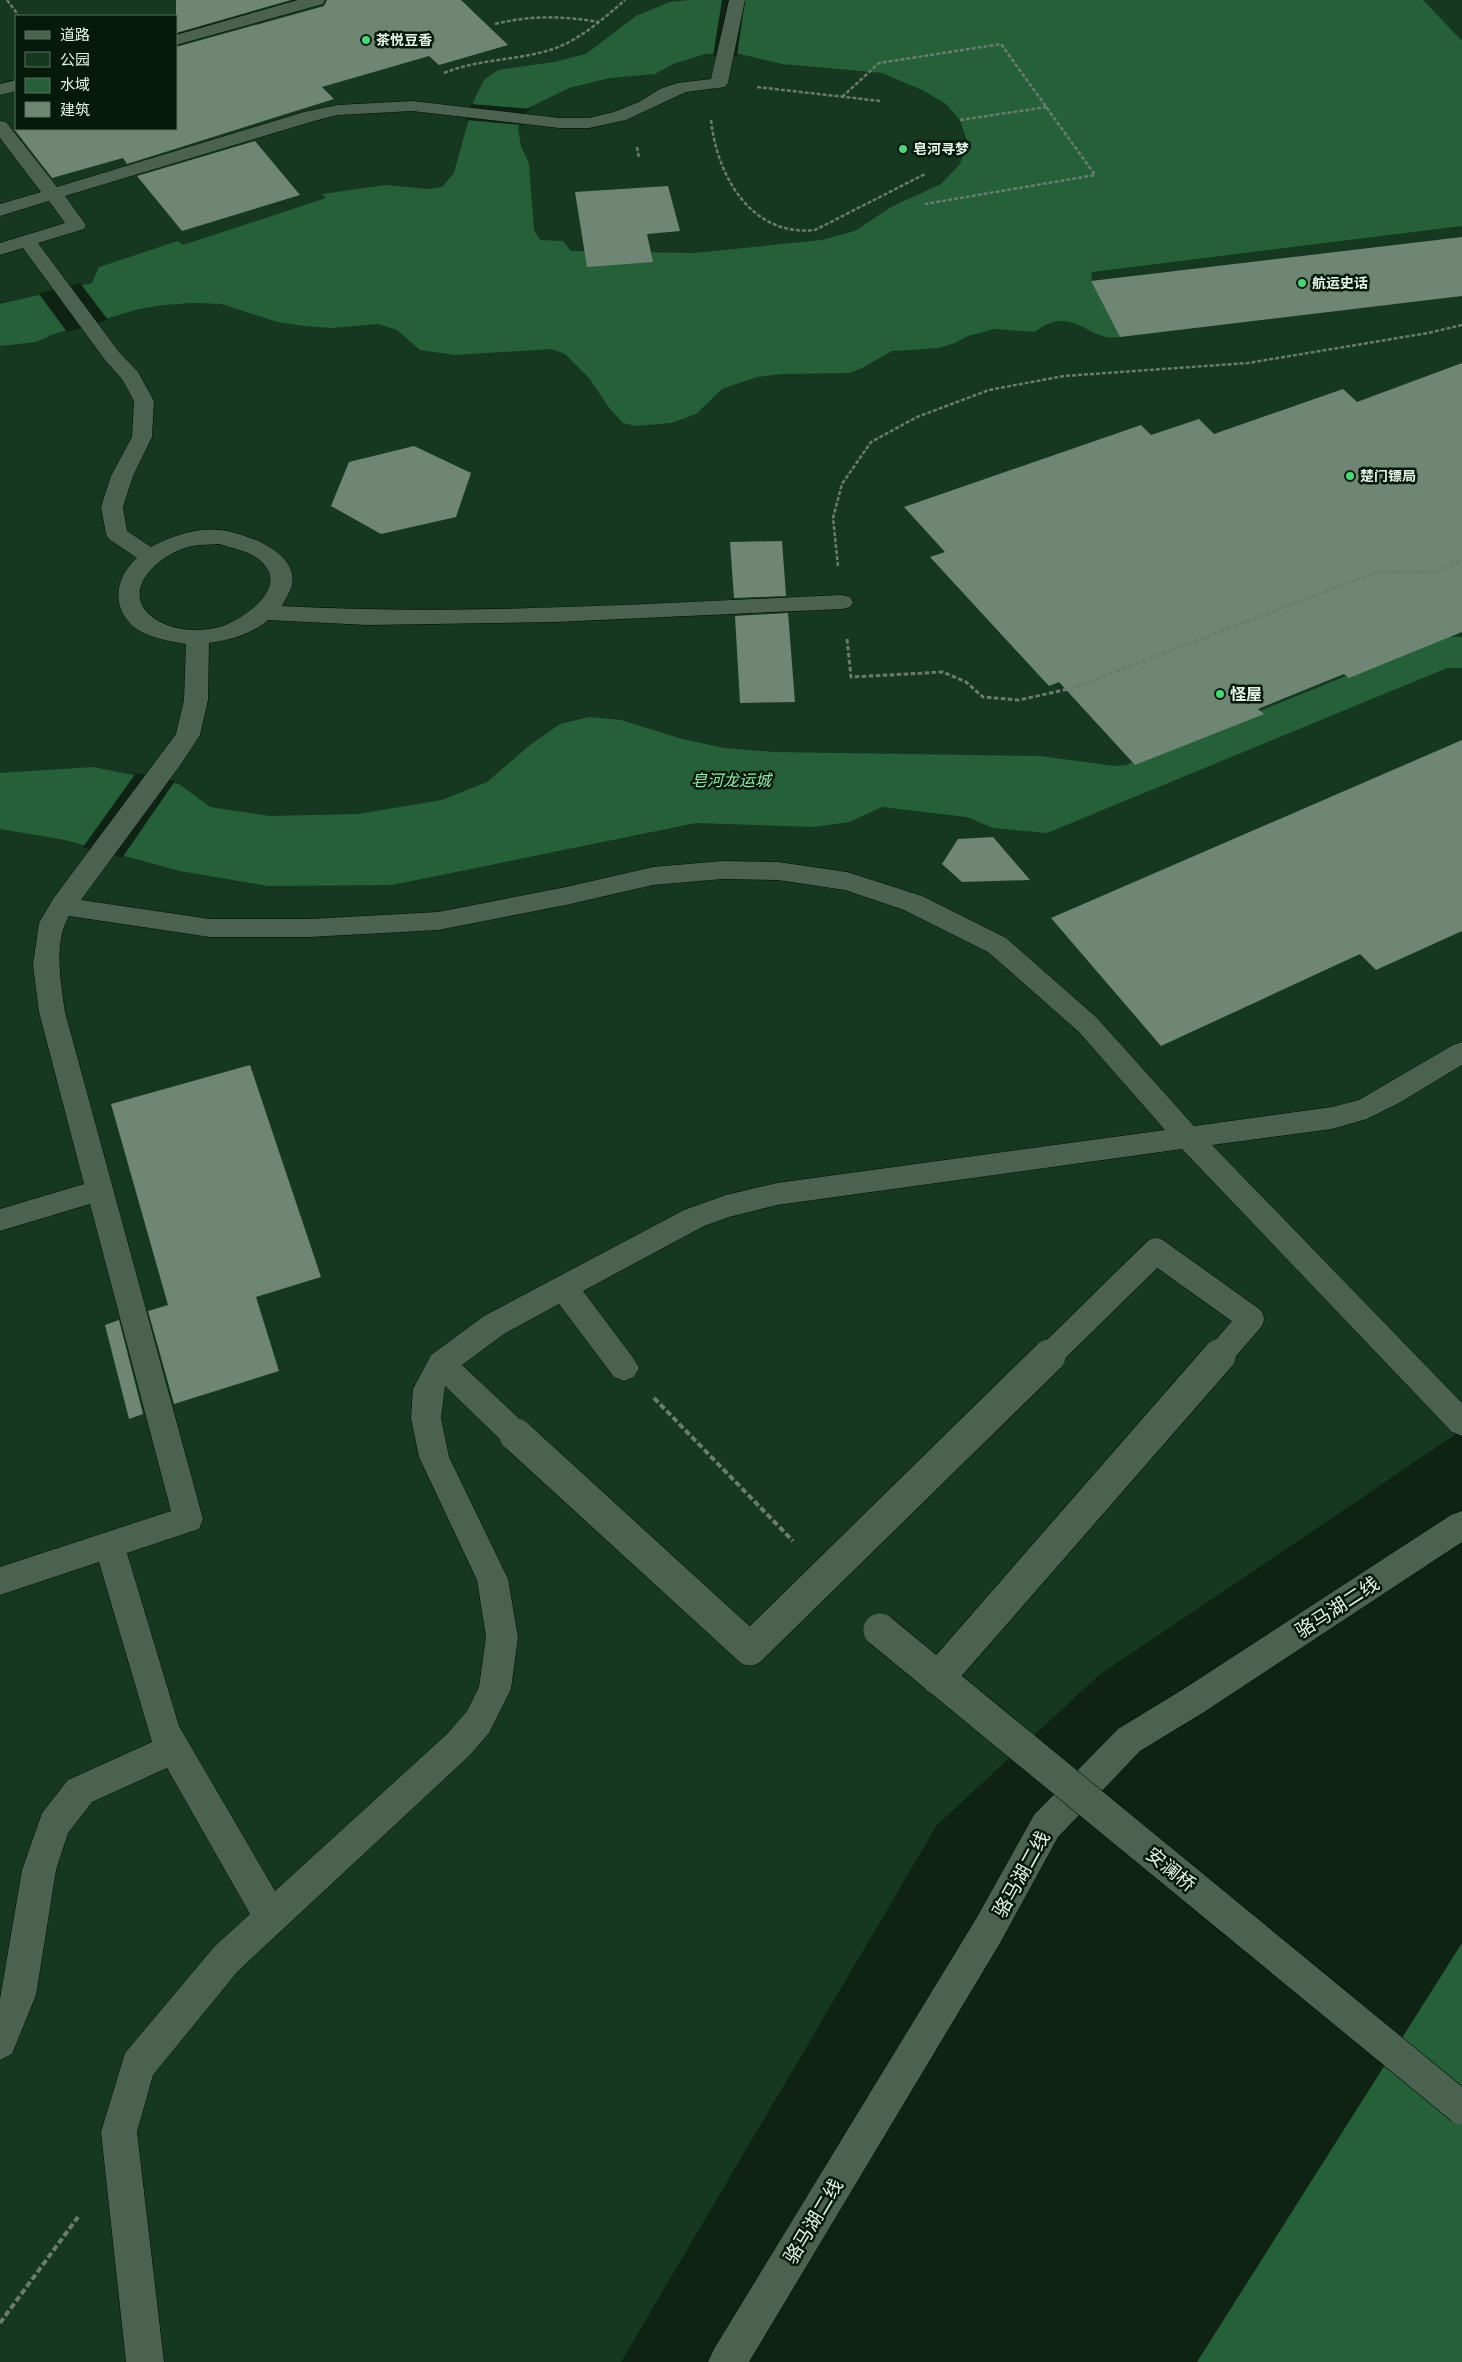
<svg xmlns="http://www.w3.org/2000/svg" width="1462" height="2362" viewBox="0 0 1462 2362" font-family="'Libre Baskerville','Noto Sans SC',serif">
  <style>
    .green { fill: #163820; fill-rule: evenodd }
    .water { fill: #256038; fill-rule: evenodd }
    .pier { fill: #0e2314 }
    .building { fill: #6e8673 }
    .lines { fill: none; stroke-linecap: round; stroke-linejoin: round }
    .minor-casing { stroke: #000c02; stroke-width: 1 }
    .path-far2 { stroke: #6a7c6e; stroke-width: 2.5; stroke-dasharray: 4 2; stroke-linecap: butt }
    .path-far1 { stroke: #6a7c6e; stroke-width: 3; stroke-dasharray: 4.5 2.5; stroke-linecap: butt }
    .path { stroke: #6a7c6e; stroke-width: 4; stroke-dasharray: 6 3; stroke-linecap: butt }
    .minor { fill: #4b6250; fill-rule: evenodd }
    .minor-bridge-far1-casing { stroke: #000c02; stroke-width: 27; stroke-linecap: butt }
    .minor-bridge-casing { stroke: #000c02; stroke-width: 34; stroke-linecap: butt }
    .minor-bridge-far1 { stroke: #4b6250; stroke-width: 26 }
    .minor-bridge { stroke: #4b6250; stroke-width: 33 }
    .poi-dot { fill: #45d77a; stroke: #051a0b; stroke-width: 2 }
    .labels { text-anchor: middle; stroke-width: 5; stroke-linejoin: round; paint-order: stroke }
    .far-poi-label { font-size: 14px; font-weight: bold; fill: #e6f3e8; stroke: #051a0b; text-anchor: start }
    .poi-label { font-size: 16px; font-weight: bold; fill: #e6f3e8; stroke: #051a0b; text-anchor: start }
    .park-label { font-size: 16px; font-style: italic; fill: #94e8aa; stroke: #051a0b }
    .near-street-label { font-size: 19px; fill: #e6f3e8; stroke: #051a0b }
  </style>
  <rect width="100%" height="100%" fill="#0e2314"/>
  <path class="green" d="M0,0H1462V1430L1098,1676L937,1825L621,2362H0ZM16,16H176V129H16Z"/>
  <g class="water">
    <path d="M689,0H1423L1462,41V226L1092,272L1091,281L1120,337C1090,344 1072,302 1035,332L994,329L968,336L955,343L939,348L892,351L862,368L849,373L782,374L757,377L722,389L696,414L671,423L636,426L623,423L610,409L589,378L565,354L552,349L455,355L420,350L397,330L378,324L332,328L304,326L277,322L222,304L193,303L163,305L139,309L54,334L36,342L0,346V304L92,283L99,267L178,241L183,245L326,198L322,194L386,185L428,189L442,187L454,173L474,100L484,80L498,70L554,62L586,54L636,16L670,2ZM732,52L782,64L882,73L922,90L946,104L960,120L967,141L960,164L941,184L891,207L855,231L822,240L694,253L571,251L563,241L540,240L534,230L529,164L521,146L518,129L524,110L569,88L610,78L655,74L673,64L705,54Z"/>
    <polygon points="1445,636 1462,637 1462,668 1447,668 1047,833 993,828 967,817 882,807 849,822 814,827 696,823 392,885 268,886 180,871 65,840 0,829 0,773 93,767 179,784 210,807 270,816 358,814 442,800 487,782 530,745 560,724 589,717 621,720 682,739 724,748 774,752 1040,756 1115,766 1126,765"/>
    <polygon points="1462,1943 1462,2362 1197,2362"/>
  </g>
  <g class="pier">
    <polygon points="722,0 745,0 737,56 713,56"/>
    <polygon points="471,104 531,109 526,112 522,125 466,120"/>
    <polygon points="80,283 108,320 67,332 39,294"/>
    <polygon points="136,773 175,781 122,858 83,847"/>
  </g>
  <g class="building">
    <polygon points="176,0 291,0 176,33"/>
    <polygon points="327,0 461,0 508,45 439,65 429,56 322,87 334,99 127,164 123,158 52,178 14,129 176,129 176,47 324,6"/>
    <polygon points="255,141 300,195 182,231 137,176"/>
    <polygon points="668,186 680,231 647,234 653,262 587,267 575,192"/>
    <polygon points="1462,237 1462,296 1120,337 1091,281"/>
    <polygon points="1462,363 1462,632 1349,678 1344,674 1258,709 1264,714 1135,765 1059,682 1049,686 930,557 945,552 904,507 1141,425 1151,435 1199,419 1214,434 1343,389 1357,402"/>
    <polygon points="414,446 471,473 456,517 381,534 331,506 349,462"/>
    <polygon points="782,541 786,596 734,598 730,542"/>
    <polygon points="788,613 795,702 740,703 735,616"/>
    <polygon points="1462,740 1462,931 1376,970 1360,954 1161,1046 1051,918"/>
    <polygon points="993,837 1030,880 962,882 942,864 958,839"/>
    <polygon points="250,1065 321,1277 256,1297 279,1371 174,1404 148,1311 168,1305 111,1104"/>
    <polygon points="119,1320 143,1414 129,1419 105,1325"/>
  </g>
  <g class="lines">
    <defs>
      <g id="minor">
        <polygon points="298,0 325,0 323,4 176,45 176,35"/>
        <path d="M729,0H745L728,83L725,87L686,92L626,120L589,128H559L412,111L338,115L314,121L65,196L86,225L84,229L38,243L119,352L138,372L154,401L152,437L133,476L123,507L127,531L151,547C171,536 197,527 220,530C245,533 299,552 292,585C290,592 285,600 282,606C468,616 656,603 842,595L850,597L853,602L850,607L842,609L555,622L368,625L268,620C252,634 230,640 209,643L208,700L200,735L181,764L81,900L210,919H309L438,912L566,887L653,867L722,861L778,862L847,872L922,896L1006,938L1097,1018L1194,1126L1332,1107L1359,1100L1453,1045L1462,1042V1065L1399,1103L1367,1119L1332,1129L1212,1145L1462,1403V1436L1452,1432L1182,1149L777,1205L729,1217L704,1226L583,1291L634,1359L639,1368L634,1377L624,1381L614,1377L559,1304L504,1334L462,1365L527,1426L531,1435L527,1444L516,1448L505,1444L445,1386L441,1418L449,1457L508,1579L518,1637L511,1689L489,1733L469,1756L238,1971L153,2075L137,2132L164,2362H126L101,2132L125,2053L214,1947L250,1914L167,1768L92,1802L68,1833L56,1870L36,1995L12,2054L0,2060V1999L22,1870L42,1813L68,1780L152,1742L99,1562L0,1595V1567L171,1511L90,1204L0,1231V1209L84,1184L39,1012L33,965L39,923L53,899L176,734L184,700L186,644C170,641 153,639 138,630C111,611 113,579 137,558L109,539L106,534L101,507L111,476L132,437L134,401L122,379L105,360L23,248L0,255V243L65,223L49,201L0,216V204L41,192L0,138V121L6,122L57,187L304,112L338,105L412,101L559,118H589L614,112L639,102L660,89L677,83L711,79ZM219,544C235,549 256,552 266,567C284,592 242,619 223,626C206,631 183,632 167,625C117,604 144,564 182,549C193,544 207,545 219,544ZM722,879L778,880L845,890L904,910L988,952L1079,1032L1165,1130L777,1183L726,1195L684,1210L484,1316L431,1355L413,1389L411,1418L419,1457L477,1580L486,1637L479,1687L467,1711L447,1734L275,1891L179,1726L127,1553L199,1529L203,1519L65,1012C61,983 53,943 69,916L210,937H309L438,930L566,905L653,885Z"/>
        <polygon points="16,80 16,91 0,95 0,84"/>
        <polygon points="1462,1511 1462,1542 1204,1712 1140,1751 1058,1837 1000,1943 749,2362 708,2362 714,2349 976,1919 1034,1815 1118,1729 1182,1690 1451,1515"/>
      </g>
    </defs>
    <use href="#minor" class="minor-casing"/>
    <g class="path-far2">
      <polyline points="7,0 19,16"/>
      <path d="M495,24C531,15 563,16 599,22"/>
      <path d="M444,73C480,58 520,61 556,48C582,38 604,18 625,0"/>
      <polyline points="757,87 880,101"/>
      <polyline points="842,97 879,63 1001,44 1095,175 925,204"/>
      <path d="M711,120C717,176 751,237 815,230L925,174"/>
      <polyline points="960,120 1047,107"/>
      <polyline points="637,147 639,158"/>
      <polyline points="838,566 833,518 842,484 871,442 917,417 989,390 1064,376 1248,363 1428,333 1462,325"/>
      <polyline points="1334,589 1377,572 1434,572 1462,561"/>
    </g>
    <polyline class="path-far1" points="847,639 851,677 943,672 966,682 983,697 1019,700 1073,688 1337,587"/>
    <g class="path">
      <polyline points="654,1398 793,1541"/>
      <polyline points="0,2323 78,2217"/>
    </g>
    <use href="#minor" class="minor"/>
    <defs>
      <polyline id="minor-bridge-far1" points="1048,1357 1156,1251 1251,1319 1218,1357"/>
      <g id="minor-bridge">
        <polyline points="516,1435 750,1649 1049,1356"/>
        <polyline points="880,1630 1462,2108"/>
        <polyline points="938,1678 1219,1356"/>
      </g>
    </defs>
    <use href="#minor-bridge-far1" class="minor-bridge-far1-casing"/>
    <use href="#minor-bridge" class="minor-bridge-casing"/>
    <use href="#minor-bridge-far1" class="minor-bridge-far1"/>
    <use href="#minor-bridge" class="minor-bridge"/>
  </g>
  <g class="poi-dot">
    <circle cx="366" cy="40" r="5"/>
    <circle cx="903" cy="149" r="5"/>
    <circle cx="1302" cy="283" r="5"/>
    <circle cx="1350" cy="476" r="5"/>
    <circle cx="1220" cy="694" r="5"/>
  </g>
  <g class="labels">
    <g class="far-poi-label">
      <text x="376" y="45">茶悦豆香</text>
      <text x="913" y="154">皂河寻梦</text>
      <text x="1312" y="288">航运史话</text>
      <text x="1360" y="481">楚门镖局</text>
    </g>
    <g class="poi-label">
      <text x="1230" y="700">怪屋</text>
    </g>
    <g class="park-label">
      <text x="731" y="786">皂河龙运城</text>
    </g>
    <g class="near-street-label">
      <text transform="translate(1337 1607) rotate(-33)" y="7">骆马湖二线</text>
      <text transform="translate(1171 1869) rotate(39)" y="7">安澜桥</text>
      <text transform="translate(1021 1874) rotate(-61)" y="7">骆马湖二线</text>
      <text transform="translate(813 2221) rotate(-59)" y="7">骆马湖二线</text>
    </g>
  </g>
  <rect x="15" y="15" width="162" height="115" fill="#051a0b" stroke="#5f7163"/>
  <rect x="25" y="31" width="25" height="8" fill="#4b6250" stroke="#5f7163"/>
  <text x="60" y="40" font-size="15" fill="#e6f3e8">道路</text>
  <rect x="25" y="52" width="25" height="15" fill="#163820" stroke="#5f7163"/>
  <text x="60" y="65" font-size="15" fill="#e6f3e8">公园</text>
  <rect x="25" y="78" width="25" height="15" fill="#256038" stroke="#5f7163"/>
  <text x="60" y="90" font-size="15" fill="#e6f3e8">水域</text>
  <rect x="25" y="102" width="25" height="15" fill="#6e8673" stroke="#5f7163"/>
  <text x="60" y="115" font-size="15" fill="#e6f3e8">建筑</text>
</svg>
